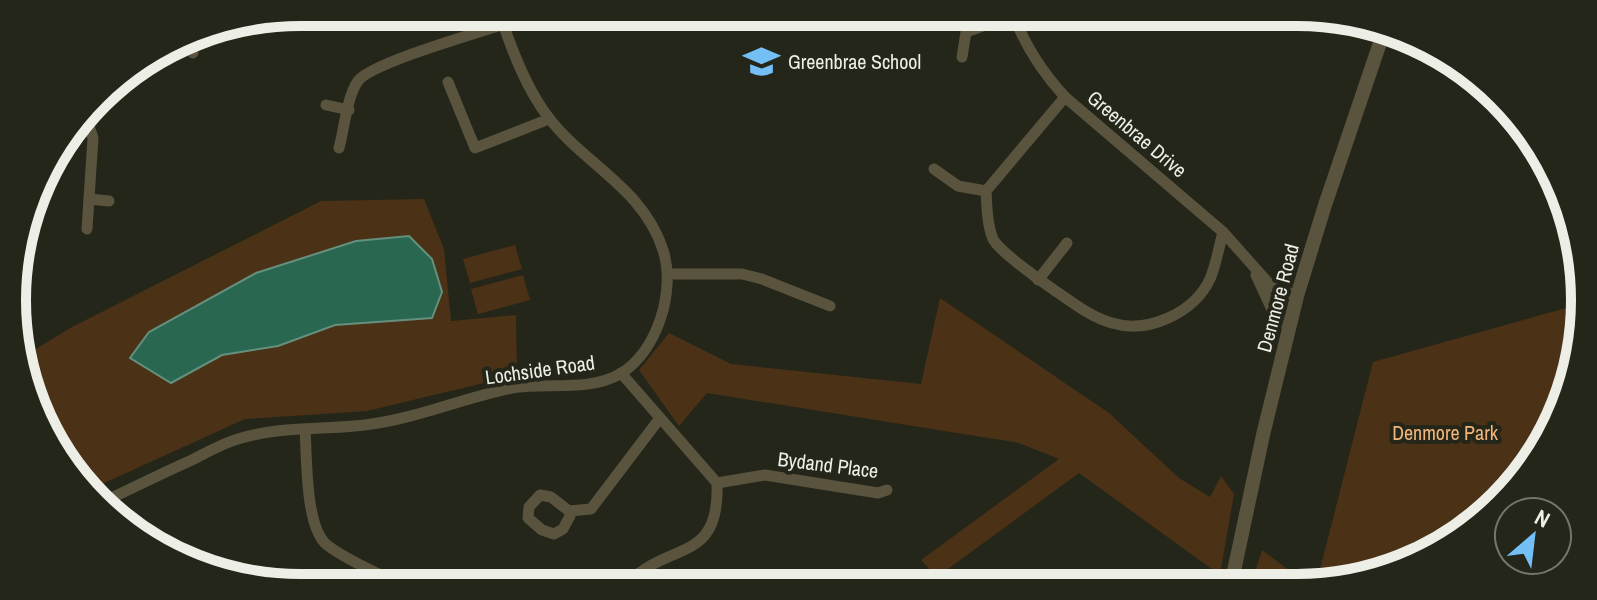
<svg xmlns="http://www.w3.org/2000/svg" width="1597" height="600" viewBox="0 0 1597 600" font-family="'Archivo Narrow',sans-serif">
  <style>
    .green { fill: #4b3116; fill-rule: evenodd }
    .water { fill: #296750; stroke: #64907d; stroke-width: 2 }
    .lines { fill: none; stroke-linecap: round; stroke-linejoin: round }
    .minor { stroke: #5a533e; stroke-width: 11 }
    .tertiary { stroke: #5a533e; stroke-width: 14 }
    .labels { text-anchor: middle; stroke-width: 8; stroke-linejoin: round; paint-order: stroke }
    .poi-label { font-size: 20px; fill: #edeee6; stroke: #24261a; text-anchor: start }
    .street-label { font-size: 20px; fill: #edeee6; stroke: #24261a }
    .park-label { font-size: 20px; fill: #f2b579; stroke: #24261a }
    .rim { fill: none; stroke: #edeee6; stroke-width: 10 }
  </style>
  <rect width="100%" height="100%" fill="#24261a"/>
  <g class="green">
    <path d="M424,199L444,249L451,321L516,315L517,375L367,411L245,419L89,490L60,460L19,359L72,327L321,201ZM356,241L432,318L335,325L278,346L222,355L130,358L149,331L256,273Z"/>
    <polygon points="515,245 522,269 470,283 463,259"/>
    <polygon points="1582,270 1575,375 1537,460 1487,517 1424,558 1335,585 1316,585 1373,362 1566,308 1565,274"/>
    <polygon points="523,275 530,300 478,314 471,289"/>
    <polygon points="940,298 1109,413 1179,478 1210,497 1221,476 1234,494 1220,575 1079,473 937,577 921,560 1059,459 1019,443 707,393 679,426 639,370 669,333 731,364 921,384"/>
    <polygon points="1262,550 1309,585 1251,585"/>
  </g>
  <polygon class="water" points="409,236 432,259 442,292 432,318 335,325 278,346 222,355 171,383 130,358 149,332 256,273 356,241"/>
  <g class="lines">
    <g class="minor">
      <path d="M1015,19C1027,49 1043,73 1065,97L1223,232L1272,287L1297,296"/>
      <polyline points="187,39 193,53"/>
      <polyline points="962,57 966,32 1002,19"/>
      <polyline points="448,82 475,148 549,119"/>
      <path d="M1065,97L986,191C987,207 987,224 993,239C999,251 1041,281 1054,290C1072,302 1090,317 1112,323C1148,334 1194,313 1210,279C1216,265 1219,247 1223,232"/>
      <polyline points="326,105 349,110"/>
      <polyline points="85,114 93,138 87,229"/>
      <path d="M339,148C344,130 347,96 358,81C371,63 477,33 504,24"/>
      <polyline points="934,169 958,186 986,191"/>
      <polyline points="89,199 109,201"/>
      <polyline points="668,274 742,274 762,279 830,306"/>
      <polyline points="1256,275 1274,314 1289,328"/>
      <polyline points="1038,280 1067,243"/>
      <path d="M621,373L717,483C720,563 671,541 630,581"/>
      <path d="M305,429C307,457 305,527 327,545C345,559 368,568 388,579"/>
      <polyline points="717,483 765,475 878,493 887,490"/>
      <path d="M101,503C132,488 163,473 194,459C208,452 223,443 238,439C279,426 323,430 365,425C415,419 463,398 512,388C546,382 589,392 620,374C658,351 676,290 663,250C643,188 585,165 549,118C526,89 511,48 500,14"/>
      <polyline points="569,511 570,516 563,529 554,534 542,530 528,518 529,507 540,495 551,497 569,511 591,509 660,418"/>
    </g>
    <polyline class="tertiary" points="1231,585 1263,435 1297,296 1325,205 1385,28"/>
  </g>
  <defs>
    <symbol id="school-bare" viewBox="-9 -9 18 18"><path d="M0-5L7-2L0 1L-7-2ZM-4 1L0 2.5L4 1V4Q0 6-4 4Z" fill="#74c0f6" stroke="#24261a" stroke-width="2.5" paint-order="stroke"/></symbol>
  </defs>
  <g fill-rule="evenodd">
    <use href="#school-bare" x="736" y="36" width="51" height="51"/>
  </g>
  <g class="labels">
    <g class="poi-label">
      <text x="788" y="69">Greenbrae School</text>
    </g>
    <g class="street-label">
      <text transform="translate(1137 134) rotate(40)" y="7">Greenbrae Drive</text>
      <text transform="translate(1278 298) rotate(-75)" y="7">Denmore Road</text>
      <text transform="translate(540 370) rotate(-8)" y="7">Lochside Road</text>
      <text transform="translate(828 465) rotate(7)" y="7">Bydand Place</text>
    </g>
    <g class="park-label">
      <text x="1445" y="440">Denmore Park</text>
    </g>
  </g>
  <path d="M0 0H1597V600H0ZM300 26H1297A274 274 0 0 1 1571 300V300A274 274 0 0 1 1297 574H300A274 274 0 0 1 26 300V300A274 274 0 0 1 300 26Z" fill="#24261a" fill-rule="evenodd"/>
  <path class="rim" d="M300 26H1297A274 274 0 0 1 1571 300V300A274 274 0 0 1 1297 574H300A274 274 0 0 1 26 300V300A274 274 0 0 1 300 26Z"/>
  <g transform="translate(1533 536) rotate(28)"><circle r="38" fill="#24261a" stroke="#74766c" stroke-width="2"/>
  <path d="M0-6L14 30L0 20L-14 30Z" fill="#74c0f6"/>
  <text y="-12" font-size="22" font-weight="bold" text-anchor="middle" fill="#edeee6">N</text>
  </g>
</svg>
